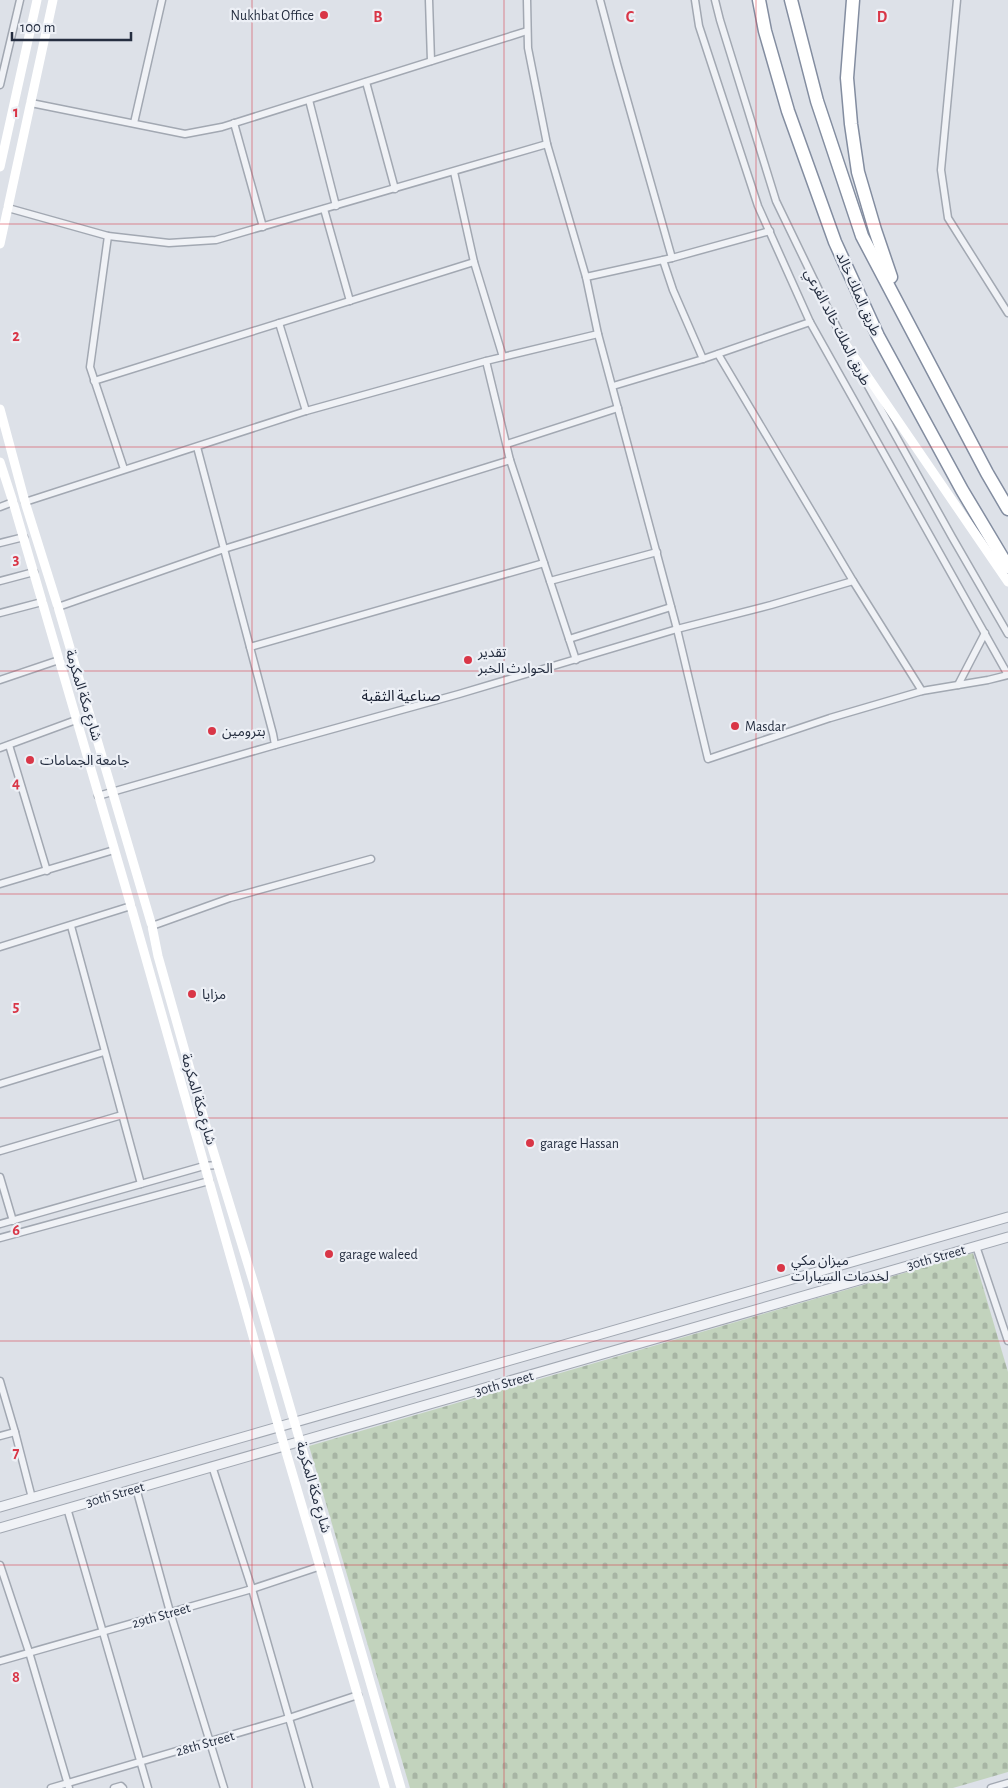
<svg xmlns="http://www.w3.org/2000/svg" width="1008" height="1788" viewBox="0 0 1008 1788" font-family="'Alegreya Sans','Noto Sans Arabic',sans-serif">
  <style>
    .cemetery { fill: url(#cemetery-stones) }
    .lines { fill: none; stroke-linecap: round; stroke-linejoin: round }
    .minor-casing { stroke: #a2a8b2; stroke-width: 9 }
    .tertiary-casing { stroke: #a2a8b2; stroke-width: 11 }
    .motorway-casing { stroke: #838da0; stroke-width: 15 }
    .minor { stroke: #f0f2f6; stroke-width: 6 }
    .tertiary { stroke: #f0f2f6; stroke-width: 9 }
    .secondary { stroke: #fff; stroke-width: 9 }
    .motorway { stroke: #fff; stroke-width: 12 }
    .grid { fill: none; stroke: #d93647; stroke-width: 1; stroke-opacity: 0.55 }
    .poi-dot { fill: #d93647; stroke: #edf0f6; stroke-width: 2 }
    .labels { text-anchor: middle; stroke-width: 4.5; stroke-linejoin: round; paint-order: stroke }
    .poi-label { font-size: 14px; fill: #252e40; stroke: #edf0f6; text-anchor: start }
    .street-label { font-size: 14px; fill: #252e40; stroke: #edf0f6 }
    .neighbourhood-label { font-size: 15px; fill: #181f31; stroke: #edf0f6 }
    .grid-label { font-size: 16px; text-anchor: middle; font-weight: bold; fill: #d93647; stroke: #edf0f6; stroke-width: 4.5; stroke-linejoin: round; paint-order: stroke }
  </style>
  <defs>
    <pattern id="cemetery-stones" width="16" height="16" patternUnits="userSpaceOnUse" patternTransform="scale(1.25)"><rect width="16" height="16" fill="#c2d3bd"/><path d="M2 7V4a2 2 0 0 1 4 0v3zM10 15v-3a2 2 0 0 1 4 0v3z" fill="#a7b5a4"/></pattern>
  </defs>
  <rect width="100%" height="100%" fill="#dde1e8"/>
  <polygon class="cemetery" points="973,1253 1008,1372 1008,1772 953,1788 410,1788 309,1446"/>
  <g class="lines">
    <defs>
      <g id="minor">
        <polyline points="429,0 431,61"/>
        <polyline points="527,0 528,48 547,144 586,277 598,334 677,629 708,759 830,718 922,691 988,680 1008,675 810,322 758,206 699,26 695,0"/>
        <polyline points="600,0 617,64 672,258"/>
        <polyline points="715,0 720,20 776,201 845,344"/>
        <polyline points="957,0 941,170 948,218 1008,313"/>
        <polyline points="366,82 395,189"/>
        <polyline points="0,85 20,0"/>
        <polyline points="309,100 336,206"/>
        <polyline points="31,103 185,134 222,127 527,31"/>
        <polyline points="134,123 162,0"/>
        <polyline points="234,123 263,227"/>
        <polyline points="454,172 474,262 503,357"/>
        <polyline points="8,208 108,236 169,243 216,240 547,144"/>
        <polyline points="324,209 350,301"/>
        <polyline points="108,236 90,367 124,469"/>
        <polyline points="663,260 673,290 703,359"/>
        <polyline points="586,277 672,258 770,231"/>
        <polyline points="279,323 306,411"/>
        <polyline points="718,354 853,581 922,691"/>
        <polyline points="486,361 510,460 576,660"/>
        <polyline points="863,377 952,537 1008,634"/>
        <polyline points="94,381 474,262"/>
        <polyline points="613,386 703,359 810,322"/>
        <polyline points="507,444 618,408"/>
        <polyline points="197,447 224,549 510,460"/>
        <polyline points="25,502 306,411 486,361 598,334"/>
        <polyline points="0,507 13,502"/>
        <polyline points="0,543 24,537"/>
        <polyline points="0,581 34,572"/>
        <polyline points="550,581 657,552"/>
        <polyline points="58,607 224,549 273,734 275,745 98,796"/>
        <polyline points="0,613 42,602"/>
        <polyline points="569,639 671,607"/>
        <polyline points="250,647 544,563"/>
        <polyline points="0,680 59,660"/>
        <polyline points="958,685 985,633"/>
        <polyline points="9,745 47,871"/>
        <polyline points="275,745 459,694 677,629 771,605 853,581"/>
        <polyline points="0,748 76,720"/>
        <polyline points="0,884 114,850"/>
        <polyline points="71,926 141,1184"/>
        <polyline points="152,926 230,898 371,859"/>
        <polyline points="0,947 131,906"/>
        <polyline points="0,1084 104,1052"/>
        <polyline points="0,1151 122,1115"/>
        <polyline points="0,1177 13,1221"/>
        <polyline points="0,1224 204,1166 217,1165"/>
        <polyline points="0,1238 209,1181"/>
        <polyline points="976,1246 1008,1341"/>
        <polyline points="0,1381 15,1432 32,1498"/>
        <polyline points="0,1436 15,1432"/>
        <polyline points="212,1466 252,1589 309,1788"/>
        <polyline points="136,1488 170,1612 224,1788"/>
        <polyline points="67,1508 148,1788"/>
        <polyline points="0,1565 29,1652 69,1788"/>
        <polyline points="0,1661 252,1589 321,1566"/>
        <polyline points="51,1788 289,1718 358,1695"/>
        <polyline points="114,1788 121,1786 123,1788"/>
        <polyline points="991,1788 1008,1783"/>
      </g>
      <g id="tertiary">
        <polyline points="0,1507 1008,1217"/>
        <polyline points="0,1528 1008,1237"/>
      </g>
      <g id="motorway">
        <polyline points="759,0 765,31 788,111 835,242 878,336 962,490 1008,567"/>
        <polyline points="791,0 817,101 862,236 987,473 1008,509"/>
        <polyline points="853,0 847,78 851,124 858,172 875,230 891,277"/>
      </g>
    </defs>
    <use href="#minor" class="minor-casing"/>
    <use href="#tertiary" class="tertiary-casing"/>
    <use href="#motorway" class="motorway-casing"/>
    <use href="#minor" class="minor"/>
    <use href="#tertiary" class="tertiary"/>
    <g class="secondary">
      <polyline points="0,167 37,0"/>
      <polyline points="0,244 53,0"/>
      <polyline points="844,342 1008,582"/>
      <polyline points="0,409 25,502 58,607 152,926 158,956 212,1147 258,1297 401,1788"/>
      <polyline points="0,462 13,502 131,906 279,1428 385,1788"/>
    </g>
    <use href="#motorway" class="motorway"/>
  </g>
  <path class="grid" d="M252,0V1788M504,0V1788M756,0V1788M0,224H1008M0,447H1008M0,671H1008M0,894H1008M0,1118H1008M0,1341H1008M0,1565H1008"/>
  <g class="poi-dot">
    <circle cx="324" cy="15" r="5"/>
    <circle cx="468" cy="660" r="5"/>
    <circle cx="735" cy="726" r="5"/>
    <circle cx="212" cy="731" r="5"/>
    <circle cx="30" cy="760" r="5"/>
    <circle cx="192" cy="994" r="5"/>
    <circle cx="530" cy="1143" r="5"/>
    <circle cx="329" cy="1254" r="5"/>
    <circle cx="781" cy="1268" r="5"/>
  </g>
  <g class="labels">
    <g class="poi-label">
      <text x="314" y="20" text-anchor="end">Nukhbat Office</text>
      <text x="478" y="657">تقدير<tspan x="478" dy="16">الحوادث الخبر</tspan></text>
      <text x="745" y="731">Masdar</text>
      <text x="222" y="736">بترومين</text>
      <text x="40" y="765">جامعة الجمامات</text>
      <text x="202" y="999">مزايا</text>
      <text x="540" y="1148">garage Hassan</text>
      <text x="339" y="1259">garage waleed</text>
      <text x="791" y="1265">ميزان مكي<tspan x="791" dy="16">لخدمات السيارات</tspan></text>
    </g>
    <g class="street-label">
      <text transform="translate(859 294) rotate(66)" y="5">طريق الملك خالد</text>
      <text transform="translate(838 327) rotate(63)" y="5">طريق الملك خالد الفرعي</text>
      <text transform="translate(84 695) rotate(73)" y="5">شارع مكة المكرمة</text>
      <text transform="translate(199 1099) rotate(74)" y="5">شارع مكة المكرمة</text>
      <text transform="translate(936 1257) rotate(-16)" y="5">30th Street</text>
      <text transform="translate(504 1383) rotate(-16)" y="5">30th Street</text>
      <text transform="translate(314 1487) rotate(74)" y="5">شارع مكة المكرمة</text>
      <text transform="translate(115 1494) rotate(-16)" y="5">30th Street</text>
      <text transform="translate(161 1615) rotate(-16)" y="5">29th Street</text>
      <text transform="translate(205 1743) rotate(-16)" y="5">28th Street</text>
    </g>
    <g class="neighbourhood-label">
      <text x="401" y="701">صناعية الثقبة</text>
    </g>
  </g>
  <g class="grid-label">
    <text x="378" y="22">B</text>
    <text x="630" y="22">C</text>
    <text x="882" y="22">D</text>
    <text x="16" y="117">1</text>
    <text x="16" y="341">2</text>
    <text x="16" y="564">3</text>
    <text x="16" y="788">4</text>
    <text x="16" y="1011">5</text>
    <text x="16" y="1235">6</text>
    <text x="16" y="1458">7</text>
    <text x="16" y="1682">8</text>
  </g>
  <path d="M12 32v8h119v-8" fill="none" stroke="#252e40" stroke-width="2.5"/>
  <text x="20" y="32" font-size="15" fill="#252e40" stroke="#edf0f6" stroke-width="4" paint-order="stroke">100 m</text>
</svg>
